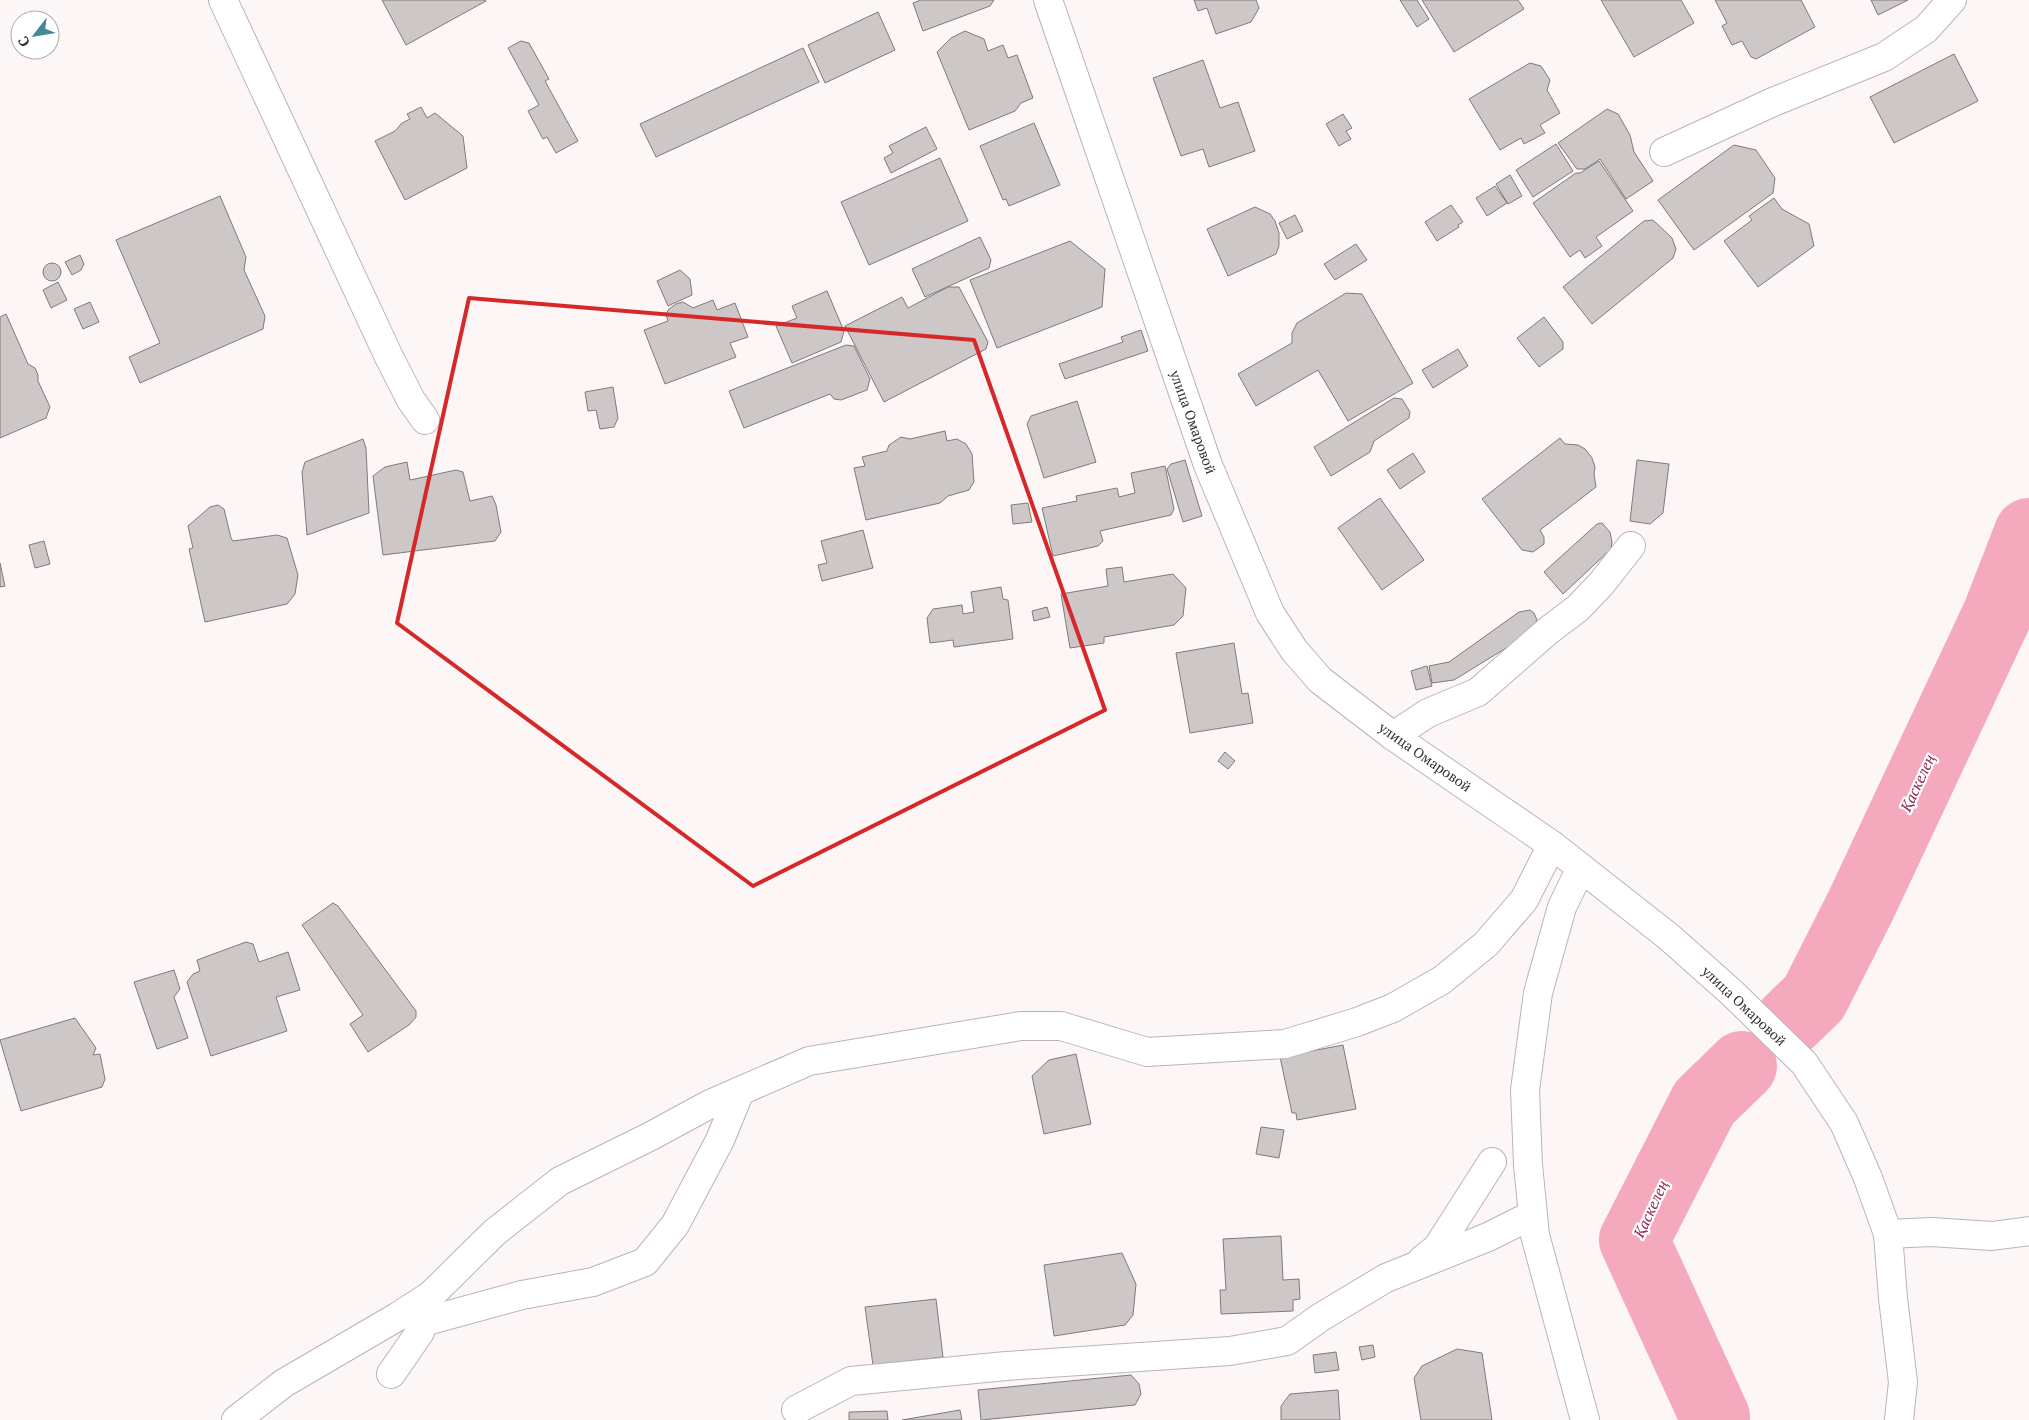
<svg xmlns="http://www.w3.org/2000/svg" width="2029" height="1420" viewBox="0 0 2029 1420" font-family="'PT Serif',serif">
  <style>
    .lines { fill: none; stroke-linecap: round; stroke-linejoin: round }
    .river { stroke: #f5a9bc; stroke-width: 70 }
    .building { fill: #cdc7c8; stroke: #807a7b }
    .minor-casing { stroke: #bbb4b6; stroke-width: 30 }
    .tertiary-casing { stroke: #bbb4b6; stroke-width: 30 }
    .minor { stroke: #fff; stroke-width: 28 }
    .tertiary { stroke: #fff; stroke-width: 28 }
    .marked { fill: none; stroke: #d62828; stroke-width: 4; stroke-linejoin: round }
    .labels { text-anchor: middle; stroke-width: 4.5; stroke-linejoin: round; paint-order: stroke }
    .street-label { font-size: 14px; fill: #312e2f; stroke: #fff }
    .water-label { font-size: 15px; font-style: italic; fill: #8e234b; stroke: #fff }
  </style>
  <rect width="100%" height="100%" fill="#fcf6f7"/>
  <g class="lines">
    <g class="river">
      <polyline points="1789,1022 1814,998 1861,905 1998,613 2029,533"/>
      <polyline points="1714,1420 1715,1417 1634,1240 1704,1103 1742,1066"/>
    </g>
  </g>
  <g class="building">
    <polygon points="382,0 485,0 486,1 406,45"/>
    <polygon points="921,0 994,0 990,6 923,31 913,3"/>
    <polygon points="1194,0 1256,0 1259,8 1251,22 1216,34 1207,8 1198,11"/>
    <polygon points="1400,0 1417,0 1429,19 1417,27"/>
    <polygon points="1422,0 1518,0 1524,9 1454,52"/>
    <polygon points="1601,0 1681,0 1694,23 1634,57"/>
    <polygon points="1715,0 1801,0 1815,27 1756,59 1751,57 1742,41 1732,45 1722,26 1727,23"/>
    <polygon points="1871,0 1908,0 1878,15"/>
    <polygon points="878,12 895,50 825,83 808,45"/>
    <polygon points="965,31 984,39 988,51 1003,45 1008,58 1017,55 1033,98 1021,103 1015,111 969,130 937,52 951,38"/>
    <polygon points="521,41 529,43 549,79 545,81 578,141 556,153 547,137 543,139 528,111 539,105 508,48"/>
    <polygon points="803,48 819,82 656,157 640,124"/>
    <polygon points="1954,54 1978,101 1894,143 1870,97"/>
    <polygon points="1203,60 1220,108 1238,102 1255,151 1209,167 1203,149 1181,156 1153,78"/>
    <polygon points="1530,63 1541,66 1550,80 1547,90 1560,113 1540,125 1545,133 1524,144 1521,138 1500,150 1469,99"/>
    <polygon points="421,107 427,118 435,113 463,136 467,168 405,200 375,141 395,131 402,123 410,119 407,114"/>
    <polygon points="1607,109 1618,114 1630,135 1634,152 1653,181 1626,199 1600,159 1585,169 1577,169 1558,143"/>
    <polygon points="1343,114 1352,128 1346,131 1351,139 1339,146 1326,124"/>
    <polygon points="1034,123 1060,185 1009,206 1006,199 1003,200 980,146"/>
    <polygon points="926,127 937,149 891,173 884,158 893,153 889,146"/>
    <polygon points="1556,144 1573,171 1533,197 1516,170"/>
    <polygon points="1734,145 1756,150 1775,178 1773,193 1694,250 1658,200"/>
    <polygon points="940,158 968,221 869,265 841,202"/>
    <polygon points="1599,161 1633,211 1596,237 1602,246 1585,258 1580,250 1570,257 1533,203 1576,173 1580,173"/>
    <polygon points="1510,175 1522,196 1508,204 1496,184"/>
    <polygon points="1495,186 1507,203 1487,216 1476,198"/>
    <polygon points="220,196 246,257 244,270 265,316 263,329 140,383 129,357 160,343 116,240"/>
    <polygon points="1774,198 1782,209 1809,224 1814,246 1758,287 1724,241 1752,220 1749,216"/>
    <polygon points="1451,205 1463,222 1458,225 1459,227 1437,241 1425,222"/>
    <polygon points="1255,207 1270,214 1275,221 1279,233 1279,246 1276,254 1228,276 1207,229"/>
    <polygon points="1295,215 1303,231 1287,239 1279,223"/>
    <polygon points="1653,220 1672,238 1676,249 1673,258 1592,324 1563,287 1644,221"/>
    <polygon points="980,237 991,260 989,268 925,297 912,269"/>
    <polygon points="1070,241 1105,269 1102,307 997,348 970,280"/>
    <polygon points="1356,244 1367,260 1335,280 1324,264"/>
    <polygon points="80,255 84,264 81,270 72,275 65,262"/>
    <circle cx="52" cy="272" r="9"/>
    <polygon points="680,270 690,279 692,295 668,306 657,281"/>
    <polygon points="58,282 67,300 51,308 43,290"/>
    <polygon points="948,287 959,287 988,342 986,349 884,402 845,326 902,297 908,308"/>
    <polygon points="827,291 844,331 841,342 792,363 776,326 797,318 792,306"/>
    <polygon points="1346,293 1362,294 1413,383 1348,421 1318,370 1256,406 1238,374 1292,343 1292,333 1297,323"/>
    <polygon points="713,300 717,310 735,303 748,337 730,343 736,357 665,384 644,330 668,321 666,314 669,309 676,304 683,302 693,308"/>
    <polygon points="90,302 99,322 83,329 74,309"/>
    <polygon points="6,314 28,364 35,368 38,375 38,381 50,407 46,418 0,438 0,317"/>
    <polygon points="1544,317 1563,342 1563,349 1539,367 1517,338"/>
    <polygon points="1141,330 1148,351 1065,379 1059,364 1123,342 1121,337"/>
    <polygon points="846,345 854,346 870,379 867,390 841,400 834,399 830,394 744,428 729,391"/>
    <polygon points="1458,349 1468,366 1433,388 1422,370"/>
    <polygon points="613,387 618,418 614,427 600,429 596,410 588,411 585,392"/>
    <polygon points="1394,398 1402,399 1410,412 1409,418 1374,441 1370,452 1331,476 1314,447"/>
    <polygon points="1077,401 1096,462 1044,478 1027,424 1031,416"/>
    <polygon points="945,431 947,441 957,439 966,444 972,454 974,482 969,490 948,496 940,503 866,520 854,468 865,466 862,457 887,451 889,445 901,437 910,439"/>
    <polygon points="1560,438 1565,444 1578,445 1585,449 1592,458 1595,467 1594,474 1596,487 1540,530 1544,537 1544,544 1533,552 1522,550 1482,499"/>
    <polygon points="363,439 366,448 369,513 307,535 302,472 305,462"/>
    <polygon points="1413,453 1425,472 1400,489 1387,470"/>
    <polygon points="1185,460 1202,516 1183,522 1167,469 1171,464"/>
    <polygon points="1637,460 1669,464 1663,513 1650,524 1630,521"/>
    <polygon points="407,462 410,480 456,470 463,472 470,501 492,496 496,505 501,532 495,541 383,555 373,476 385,467"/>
    <polygon points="1165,466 1174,509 1171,515 1100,531 1103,541 1098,546 1053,556 1042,508 1077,501 1076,496 1117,488 1119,497 1135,493 1131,473"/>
    <polygon points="1380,498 1424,560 1382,590 1338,528"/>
    <polygon points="1028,503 1032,522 1013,524 1011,505"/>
    <polygon points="218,505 224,509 231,538 233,541 277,535 287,538 298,575 295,594 287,604 205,622 189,549 193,548 188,526 210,507"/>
    <polygon points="1602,523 1610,532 1612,542 1611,549 1563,594 1544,572 1597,524"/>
    <polygon points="863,530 873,568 822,581 818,565 827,563 821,541"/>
    <polygon points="44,541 50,564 35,568 29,545"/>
    <polygon points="0,563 5,586 0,587"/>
    <polygon points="1122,567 1124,582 1173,574 1186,588 1183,616 1174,625 1104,637 1104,643 1070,648 1061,594 1108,586 1106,569"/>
    <polygon points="1001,587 1003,599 1008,600 1013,639 954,647 953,640 930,643 927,618 933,609 962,605 963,614 974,612 971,592"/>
    <polygon points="1047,607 1050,617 1034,621 1032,611"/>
    <polygon points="1530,610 1534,613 1537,620 1529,634 1454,680 1432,683 1429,666 1449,662 1519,612"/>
    <polygon points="1234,643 1242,694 1248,693 1253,723 1190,733 1176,653"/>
    <polygon points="1427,666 1432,686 1416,690 1411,671"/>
    <polygon points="1225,752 1235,761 1228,769 1218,761"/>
    <polygon points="333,903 338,906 416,1011 416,1017 409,1025 368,1052 350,1024 363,1015 302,925"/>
    <polygon points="246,942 253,944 259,962 288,952 300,990 276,997 287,1031 211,1056 187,982 193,974 200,971 197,960"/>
    <polygon points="174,970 180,989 174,997 188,1038 157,1049 134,982"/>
    <polygon points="75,1018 96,1048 93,1055 100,1054 105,1079 102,1087 21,1111 0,1040"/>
    <polygon points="1343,1045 1356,1109 1297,1120 1296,1113 1292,1113 1280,1057"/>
    <polygon points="1076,1054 1091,1124 1044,1134 1032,1076 1049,1060"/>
    <polygon points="1261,1127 1284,1130 1279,1158 1256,1154"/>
    <polygon points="1281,1236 1283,1280 1299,1279 1300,1299 1293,1300 1293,1311 1221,1314 1220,1290 1226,1290 1223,1239"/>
    <polygon points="1122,1253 1136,1284 1133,1315 1125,1325 1054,1336 1044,1265"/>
    <polygon points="936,1299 943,1357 873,1365 865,1307"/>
    <polygon points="1373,1345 1375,1357 1362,1360 1359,1347"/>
    <polygon points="1457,1349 1482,1353 1492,1420 1421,1420 1414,1378 1422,1366"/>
    <polygon points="1336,1352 1339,1370 1315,1373 1313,1355"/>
    <polygon points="1131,1375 1139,1384 1141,1394 1135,1405 981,1420 978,1390"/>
    <polygon points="1338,1390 1340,1420 1281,1420 1281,1406 1290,1394"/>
    <polygon points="960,1410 962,1420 902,1420"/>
    <polygon points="887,1411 888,1420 849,1420 849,1412"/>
  </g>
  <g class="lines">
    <defs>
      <g id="minor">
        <polyline points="223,0 389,357 411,400 425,420"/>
        <polyline points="1664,152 1773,102 1884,57 1926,29 1952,0"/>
        <polyline points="1393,736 1428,713 1478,692 1549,630 1578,608 1601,584 1631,546"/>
        <polyline points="1581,868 1562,907 1538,993 1525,1090 1528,1165 1535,1235 1585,1420"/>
        <polyline points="1888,1234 1931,1232 1992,1236 2029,1231"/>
        <polyline points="1422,1260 1437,1248 1492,1162"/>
        <polyline points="423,1322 522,1295 593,1282 645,1262 675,1225 720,1140 740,1091"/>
        <polyline points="391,1374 420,1332 428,1306"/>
        <polyline points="796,1410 851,1381 1006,1366 1230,1351 1287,1341 1321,1317 1386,1278 1488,1237 1532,1215"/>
        <polyline points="236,1420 284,1383 397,1317 431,1295 495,1232 560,1181 651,1136 710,1104 809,1061 1021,1026 1061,1026 1147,1052 1285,1044 1357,1022 1393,1008 1442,980 1486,944 1524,900 1552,845"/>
      </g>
      <polyline id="tertiary" points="1048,0 1208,465 1270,613 1294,650 1320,680 1393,736 1552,845 1669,937 1731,992 1804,1063 1844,1123 1868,1178 1888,1234 1893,1298 1903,1382 1899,1420"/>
    </defs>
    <use href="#minor" class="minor-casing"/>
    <use href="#tertiary" class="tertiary-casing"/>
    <use href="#minor" class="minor"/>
    <use href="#tertiary" class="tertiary"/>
  </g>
  <path class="marked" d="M469,298L974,340L1105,710L753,886L397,623Z"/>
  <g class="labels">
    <g class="street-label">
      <text transform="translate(1193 422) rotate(70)" y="5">улица Омаровой</text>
      <text transform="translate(1425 757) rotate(35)" y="5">улица Омаровой</text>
      <text transform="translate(1744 1006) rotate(43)" y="5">улица Омаровой</text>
    </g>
    <g class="water-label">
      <text transform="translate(1918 783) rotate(-65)" y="5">Қаскелең</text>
      <text transform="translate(1651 1209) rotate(-65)" y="5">Қаскелең</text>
    </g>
  </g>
  <g transform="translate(35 35) rotate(239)"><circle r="24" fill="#ffffff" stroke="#adabac"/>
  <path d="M0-4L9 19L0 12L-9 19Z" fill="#448997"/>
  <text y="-8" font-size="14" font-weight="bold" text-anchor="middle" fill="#312e2f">С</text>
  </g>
</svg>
